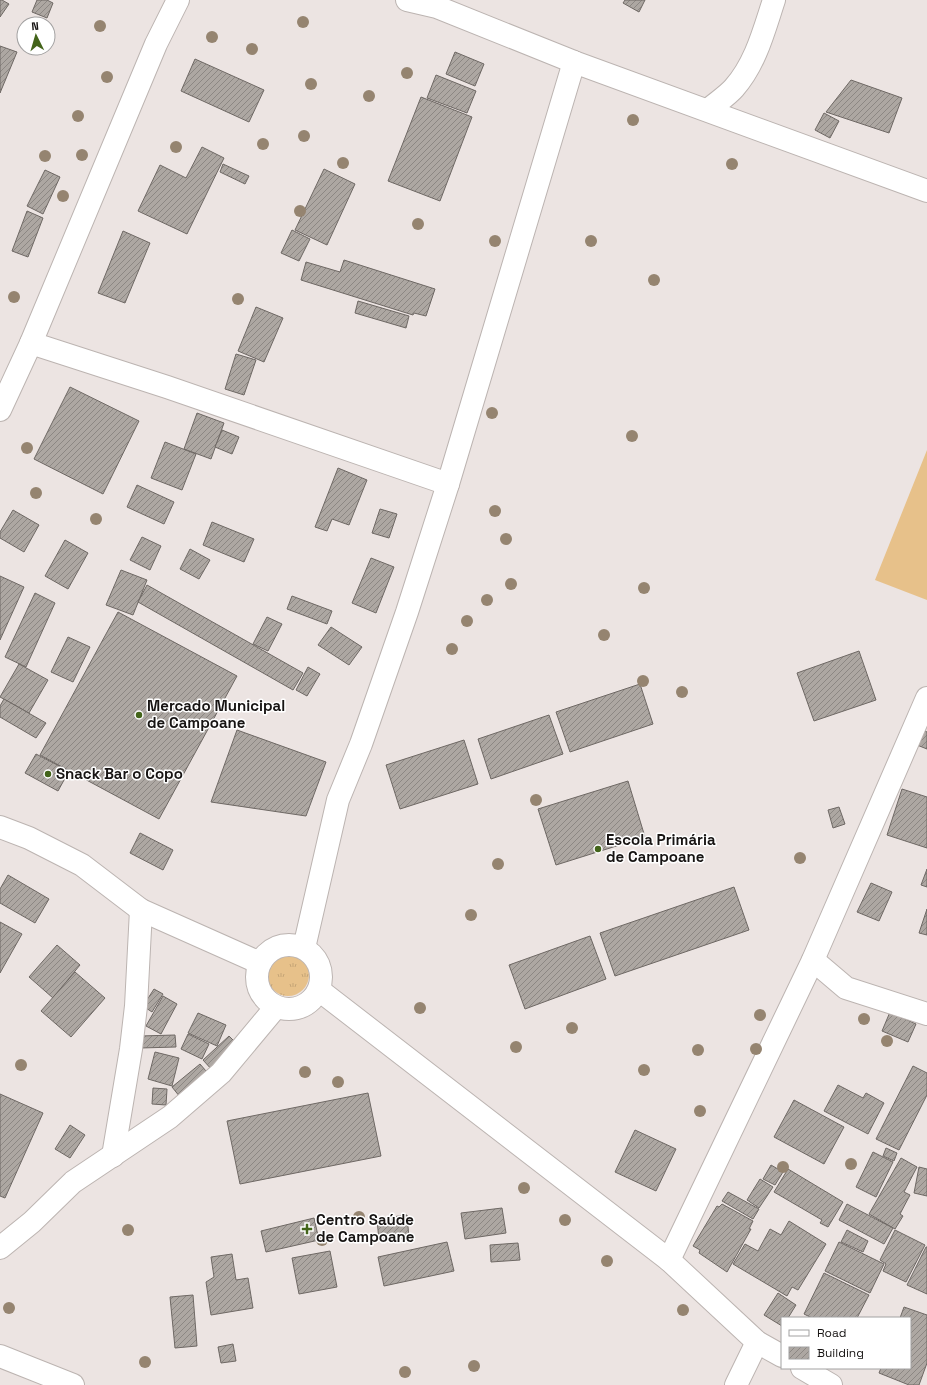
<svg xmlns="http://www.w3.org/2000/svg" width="927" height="1385" viewBox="0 0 927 1385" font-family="'Space Grotesk',sans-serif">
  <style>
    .grass { fill: url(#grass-tufts) }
    .pitch { fill: #e7c18a }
    .building { fill: url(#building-hatch); stroke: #6e6864 }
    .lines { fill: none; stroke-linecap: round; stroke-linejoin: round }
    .street-casing { stroke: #bcb4b1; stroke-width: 24 }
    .street { stroke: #fff; stroke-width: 22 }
    .tree { fill: #958470 }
    .poi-dot { fill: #43641a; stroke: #fff; stroke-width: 1.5 }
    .labels { text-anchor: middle; stroke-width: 3; stroke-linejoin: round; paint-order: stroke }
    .poi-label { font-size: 15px; font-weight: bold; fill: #171413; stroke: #fff; text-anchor: start }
  </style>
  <defs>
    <pattern id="grass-tufts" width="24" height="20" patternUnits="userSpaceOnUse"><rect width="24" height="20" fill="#e7c18a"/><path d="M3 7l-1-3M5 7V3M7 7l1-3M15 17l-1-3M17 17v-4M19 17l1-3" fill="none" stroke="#c5a576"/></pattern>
    <pattern id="building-hatch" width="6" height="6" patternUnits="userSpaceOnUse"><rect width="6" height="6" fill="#ada7a2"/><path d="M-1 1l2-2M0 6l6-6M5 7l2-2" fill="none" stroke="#8c8783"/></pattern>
  </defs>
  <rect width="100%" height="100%" fill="#ece4e2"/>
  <circle class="grass" cx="288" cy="975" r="21"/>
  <polygon class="pitch" points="927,450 927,600 875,580"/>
  <g class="building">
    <polygon points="0,0 2,0 9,4 0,17"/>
    <polygon points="37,0 47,0 53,3 47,18 32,12"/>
    <polygon points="625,0 645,0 639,12 623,3"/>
    <polygon points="0,46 17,52 0,93"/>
    <polygon points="455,52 484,64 475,86 446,74"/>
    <polygon points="195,59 264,90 249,122 181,91"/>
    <polygon points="436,75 476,91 467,113 427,98"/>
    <polygon points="851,80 902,98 889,133 826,112"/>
    <polygon points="421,97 472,117 440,201 388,181"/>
    <polygon points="824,113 839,121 830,138 815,130"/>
    <polygon points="202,147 224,158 187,234 138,211 160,165 186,178"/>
    <polygon points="223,164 249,176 245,184 220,172"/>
    <polygon points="324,169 355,184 327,245 295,230"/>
    <polygon points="45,170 60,177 43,214 27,206"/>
    <polygon points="27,211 43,218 28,257 12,251"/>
    <polygon points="292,230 310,239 299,261 281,253"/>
    <polygon points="123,231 150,243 125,303 98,293"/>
    <polygon points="344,260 435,289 426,316 414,313 413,315 301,280 306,262 340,272"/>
    <polygon points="358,301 409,316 406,328 355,313"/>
    <polygon points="256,307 283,318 264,362 238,351"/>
    <polygon points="236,354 256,360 244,395 225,389"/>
    <polygon points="70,387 139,421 103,494 34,459"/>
    <polygon points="197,413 224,423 211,459 184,449"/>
    <polygon points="222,430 239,437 232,454 215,447"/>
    <polygon points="165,442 196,454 182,490 151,478"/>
    <polygon points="338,468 367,480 349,525 332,519 327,531 315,527"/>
    <polygon points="137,485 174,502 164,524 127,507"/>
    <polygon points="380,509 397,514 389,538 372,533"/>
    <polygon points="13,510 39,525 24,552 0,538 0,532"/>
    <polygon points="212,522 254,539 244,562 203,545"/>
    <polygon points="142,537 161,546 150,570 130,560"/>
    <polygon points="65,540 88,553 68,589 45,576"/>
    <polygon points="190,549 210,560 199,579 180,569"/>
    <polygon points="371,558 394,567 376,613 352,603"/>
    <polygon points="121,570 147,580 133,615 106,605"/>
    <polygon points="0,576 24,587 0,640"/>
    <polygon points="147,585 303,673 293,690 138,602"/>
    <polygon points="35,593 55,603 26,667 5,657"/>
    <polygon points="292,596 332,611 327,624 287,609"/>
    <polygon points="118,612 237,676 159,819 40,755"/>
    <polygon points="267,617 282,624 268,651 253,644"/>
    <polygon points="331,627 362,647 349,665 318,645"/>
    <polygon points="68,637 90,647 73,682 51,672"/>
    <polygon points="859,651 876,700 814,721 797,673"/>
    <polygon points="19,664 48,680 29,713 0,697"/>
    <polygon points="308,667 320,674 307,696 296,690"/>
    <polygon points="640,684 653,724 570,752 556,712"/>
    <polygon points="4,699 46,723 36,738 0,717 0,706"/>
    <polygon points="549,715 563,754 491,779 478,739"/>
    <polygon points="237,730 326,762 306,816 211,802"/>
    <polygon points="923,730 927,732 927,749 917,745"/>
    <polygon points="464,740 478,784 400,809 386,765"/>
    <polygon points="36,754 69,771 58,791 25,773"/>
    <polygon points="628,781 645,837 556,865 538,809"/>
    <polygon points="902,789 927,797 927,848 887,835"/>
    <polygon points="839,807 845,824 833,828 828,810"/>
    <polygon points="140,833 173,850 163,870 130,853"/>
    <polygon points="927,869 927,887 921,885"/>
    <polygon points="8,875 49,899 35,923 0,903 0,889"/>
    <polygon points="871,883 892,892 879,921 857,912"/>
    <polygon points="734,887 749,930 615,976 600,933"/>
    <polygon points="927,909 927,935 919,933"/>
    <polygon points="0,922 22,934 0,973"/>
    <polygon points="590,936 606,979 525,1009 509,965"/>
    <polygon points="57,945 80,965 53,998 29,977"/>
    <polygon points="75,972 105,998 71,1037 41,1011"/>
    <polygon points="154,989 163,994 152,1012 143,1006"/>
    <polygon points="163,996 177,1004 161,1034 146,1026"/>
    <polygon points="890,1012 916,1024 908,1042 882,1031"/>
    <polygon points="198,1013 226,1025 217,1046 188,1033"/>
    <polygon points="188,1034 209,1044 202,1059 181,1049"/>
    <polygon points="175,1035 176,1047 140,1048 140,1036"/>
    <polygon points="229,1036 239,1046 213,1071 203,1060"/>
    <polygon points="155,1052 179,1058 172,1086 148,1079"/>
    <polygon points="200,1064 212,1078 184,1102 172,1087"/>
    <polygon points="913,1066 927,1073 927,1095 899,1150 876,1139"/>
    <polygon points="838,1085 863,1098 866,1093 884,1103 868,1134 824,1111"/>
    <polygon points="153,1088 167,1089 166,1105 152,1104"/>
    <polygon points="368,1093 381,1156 240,1184 227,1121"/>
    <polygon points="0,1094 43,1113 5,1198 0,1196"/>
    <polygon points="794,1100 844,1127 824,1164 774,1137"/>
    <polygon points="70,1125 85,1135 70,1158 55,1149"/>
    <polygon points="635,1130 676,1149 656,1191 615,1172"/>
    <polygon points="886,1148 897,1153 894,1161 883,1156"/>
    <polygon points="873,1152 893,1162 876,1197 856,1187"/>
    <polygon points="901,1158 917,1167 904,1192 910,1195 900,1214 903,1216 895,1229 869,1214"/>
    <polygon points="771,1165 783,1172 775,1185 763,1179"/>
    <polygon points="919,1167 927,1169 927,1196 914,1193"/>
    <polygon points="788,1169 843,1202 828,1227 820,1223 822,1220 774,1192"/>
    <polygon points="760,1179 773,1187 759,1208 747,1200"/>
    <polygon points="728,1192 759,1209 753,1219 722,1201"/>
    <polygon points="722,1204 753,1221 749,1229 751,1229 727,1272 699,1253 700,1250 693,1246 717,1206 719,1207"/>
    <polygon points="847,1204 893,1228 884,1244 839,1220"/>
    <polygon points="502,1208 506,1233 465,1239 461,1213"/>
    <polygon points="407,1215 409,1238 379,1241 377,1219"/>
    <polygon points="314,1218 319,1240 266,1252 261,1231"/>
    <polygon points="789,1221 826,1244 798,1290 792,1287 787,1296 733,1264 745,1244 758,1251 770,1229 781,1235"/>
    <polygon points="847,1230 868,1241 863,1252 841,1242"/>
    <polygon points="895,1230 925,1245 906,1282 883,1271 886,1264 880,1260"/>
    <polygon points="447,1242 454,1271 384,1286 378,1257"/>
    <polygon points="839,1242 884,1264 870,1293 825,1271"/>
    <polygon points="518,1243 520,1260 491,1262 490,1245"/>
    <polygon points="926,1247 927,1247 927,1294 907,1285"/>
    <polygon points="330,1251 337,1287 299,1294 292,1258"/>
    <polygon points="232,1254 236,1280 248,1278 253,1308 211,1315 206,1282 214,1277 211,1257"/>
    <polygon points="824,1273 869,1295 857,1318 812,1318 804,1314"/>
    <polygon points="778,1293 796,1305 788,1318 782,1318 782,1326 764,1315"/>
    <polygon points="193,1295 197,1346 175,1348 170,1297"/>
    <polygon points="904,1307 927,1315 927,1363 919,1385 909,1385 879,1373 881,1368 910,1368 910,1318 900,1318"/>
    <polygon points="233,1344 236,1361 221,1363 218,1347"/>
  </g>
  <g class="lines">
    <defs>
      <g id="street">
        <polyline points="407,0 437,7 574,62 927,191"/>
        <path d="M708,110C716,103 727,96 734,88C756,63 764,30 774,0"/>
        <polyline points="31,343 167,387 448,484"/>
        <polyline points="0,410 31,343 156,44 178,0"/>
        <polyline points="0,827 29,838 82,865 141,910 260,963"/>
        <circle cx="289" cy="977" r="32"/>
        <polyline points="304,948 338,800 361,744 407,612 448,484 574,62"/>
        <polyline points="813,960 846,988 927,1014"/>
        <polyline points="319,990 669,1260 757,1342 782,1356"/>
        <polyline points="113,1156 131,1049 136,1006 141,910"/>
        <polyline points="0,1248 32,1222 73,1182 170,1117 221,1073 276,1007"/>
        <polyline points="669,1260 813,960 927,698"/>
        <polyline points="0,1356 73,1385"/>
        <polyline points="802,1368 831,1385"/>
        <polyline points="736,1385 757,1342"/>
      </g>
    </defs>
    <use href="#street" class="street-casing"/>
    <use href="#street" class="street"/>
  </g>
  <g class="tree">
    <circle cx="303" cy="22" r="6"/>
    <circle cx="100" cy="26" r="6"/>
    <circle cx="212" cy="37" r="6"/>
    <circle cx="252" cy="49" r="6"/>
    <circle cx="407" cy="73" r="6"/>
    <circle cx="107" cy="77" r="6"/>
    <circle cx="311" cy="84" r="6"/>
    <circle cx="369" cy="96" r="6"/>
    <circle cx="78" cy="116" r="6"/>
    <circle cx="633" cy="120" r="6"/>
    <circle cx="304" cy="136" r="6"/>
    <circle cx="263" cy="144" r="6"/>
    <circle cx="176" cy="147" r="6"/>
    <circle cx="82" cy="155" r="6"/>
    <circle cx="45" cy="156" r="6"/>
    <circle cx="343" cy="163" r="6"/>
    <circle cx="732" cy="164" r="6"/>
    <circle cx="63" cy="196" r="6"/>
    <circle cx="300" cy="211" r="6"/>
    <circle cx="418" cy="224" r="6"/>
    <circle cx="495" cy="241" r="6"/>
    <circle cx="591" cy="241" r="6"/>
    <circle cx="654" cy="280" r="6"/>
    <circle cx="14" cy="297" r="6"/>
    <circle cx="238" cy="299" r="6"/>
    <circle cx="492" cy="413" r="6"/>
    <circle cx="632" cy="436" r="6"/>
    <circle cx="27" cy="448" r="6"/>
    <circle cx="36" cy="493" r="6"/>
    <circle cx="495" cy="511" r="6"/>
    <circle cx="96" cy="519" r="6"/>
    <circle cx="506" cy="539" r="6"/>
    <circle cx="511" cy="584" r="6"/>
    <circle cx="644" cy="588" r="6"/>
    <circle cx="487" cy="600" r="6"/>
    <circle cx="467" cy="621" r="6"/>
    <circle cx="604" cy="635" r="6"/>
    <circle cx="452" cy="649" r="6"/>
    <circle cx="643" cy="681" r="6"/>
    <circle cx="682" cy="692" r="6"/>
    <circle cx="536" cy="800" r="6"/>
    <circle cx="800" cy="858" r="6"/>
    <circle cx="498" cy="864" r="6"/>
    <circle cx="471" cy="915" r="6"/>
    <circle cx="420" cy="1008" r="6"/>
    <circle cx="760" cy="1015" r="6"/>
    <circle cx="864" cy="1019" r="6"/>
    <circle cx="572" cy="1028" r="6"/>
    <circle cx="887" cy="1041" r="6"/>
    <circle cx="516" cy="1047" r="6"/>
    <circle cx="756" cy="1049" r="6"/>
    <circle cx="698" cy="1050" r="6"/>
    <circle cx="21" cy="1065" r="6"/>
    <circle cx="644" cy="1070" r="6"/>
    <circle cx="305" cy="1072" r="6"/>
    <circle cx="338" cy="1082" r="6"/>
    <circle cx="700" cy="1111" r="6"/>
    <circle cx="851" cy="1164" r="6"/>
    <circle cx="783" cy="1167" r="6"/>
    <circle cx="524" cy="1188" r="6"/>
    <circle cx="359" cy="1217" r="6"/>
    <circle cx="565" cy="1220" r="6"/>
    <circle cx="128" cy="1230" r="6"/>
    <circle cx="322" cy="1240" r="6"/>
    <circle cx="607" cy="1261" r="6"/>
    <circle cx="9" cy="1308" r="6"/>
    <circle cx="683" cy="1310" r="6"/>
    <circle cx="145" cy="1362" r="6"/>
    <circle cx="474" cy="1366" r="6"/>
    <circle cx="405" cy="1372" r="6"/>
  </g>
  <g class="poi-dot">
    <circle cx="139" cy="715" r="4"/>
    <circle cx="48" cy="774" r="4"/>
    <circle cx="598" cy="849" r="4"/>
    <path d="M305 1223h4v4h4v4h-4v4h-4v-4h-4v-4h4z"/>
  </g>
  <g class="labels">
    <g class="poi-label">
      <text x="147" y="711">Mercado Municipal<tspan x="147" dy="17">de Campoane</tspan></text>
      <text x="56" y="779">Snack Bar o Copo</text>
      <text x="606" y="845">Escola Primária<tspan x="606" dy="17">de Campoane</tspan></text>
      <text x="316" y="1225">Centro Saúde<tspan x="316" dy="17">de Campoane</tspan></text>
    </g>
  </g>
  <rect x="781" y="1317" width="130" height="52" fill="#ffffff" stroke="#a2a1a1"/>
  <rect x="789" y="1330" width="20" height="6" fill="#ffffff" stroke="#a2a1a1"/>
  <text x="817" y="1337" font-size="12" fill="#171413">Road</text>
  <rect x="789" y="1347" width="20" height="12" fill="url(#building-hatch)" stroke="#a2a1a1"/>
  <text x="817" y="1357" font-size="12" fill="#171413">Building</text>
  <g transform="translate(36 36) rotate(355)"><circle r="19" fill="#ffffff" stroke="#a2a1a1"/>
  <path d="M0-3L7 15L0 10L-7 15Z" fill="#43641a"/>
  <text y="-6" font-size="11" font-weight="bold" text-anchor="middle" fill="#171413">N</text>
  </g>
</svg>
